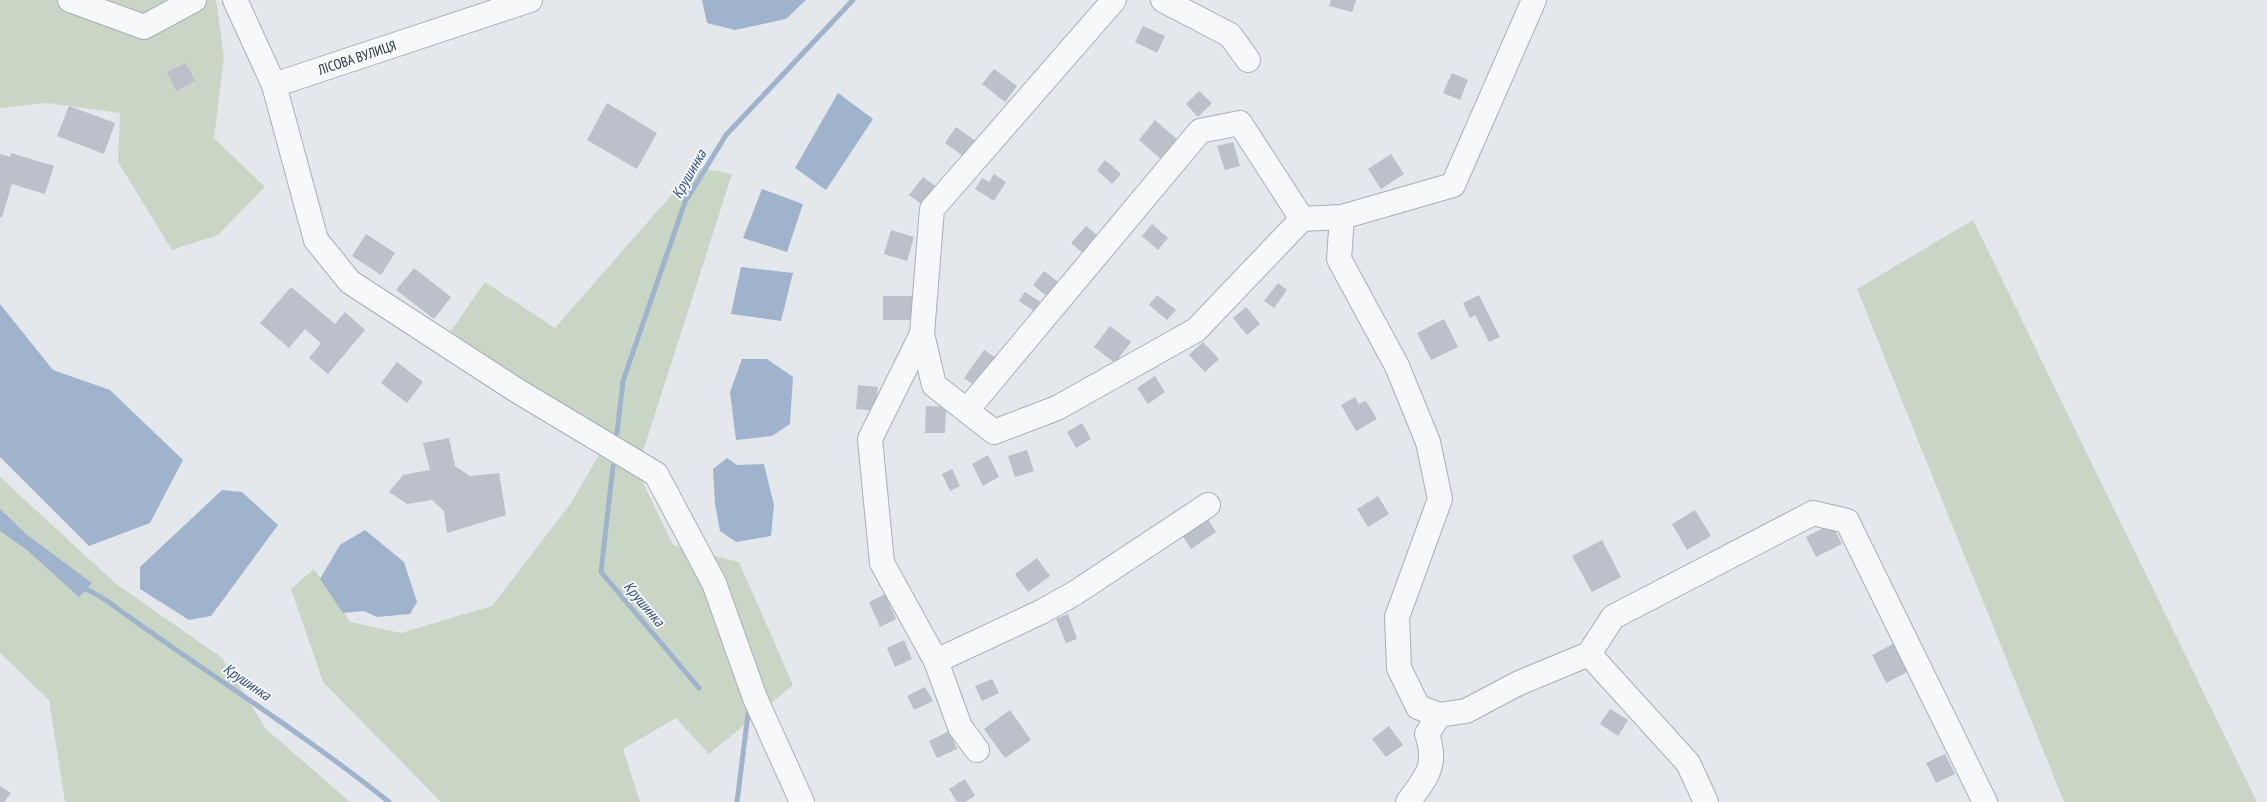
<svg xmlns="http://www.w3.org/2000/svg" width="2267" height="802" viewBox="0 0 2267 802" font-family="'PT Sans Narrow',sans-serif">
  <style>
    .green { fill: #c9d6c5 }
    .water { fill: #9fb4cc }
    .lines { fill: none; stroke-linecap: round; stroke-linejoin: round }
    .stream { stroke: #9fb4cc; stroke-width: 5 }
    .building { fill: #bbc0ca }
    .minor-casing { stroke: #a9aeb7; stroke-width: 26 }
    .minor { stroke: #f7f8fa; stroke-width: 24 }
    .labels { text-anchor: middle; stroke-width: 4; stroke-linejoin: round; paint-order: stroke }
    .street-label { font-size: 14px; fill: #2b3445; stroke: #f4f6f9 }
    .water-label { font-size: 15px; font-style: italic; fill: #34527a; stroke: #f4f6f9 }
  </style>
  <rect width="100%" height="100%" fill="#e4e7ec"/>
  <g class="green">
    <polygon points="0,0 216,0 224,57 214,138 265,187 218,235 172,250 118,162 120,113 47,103 0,108"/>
    <polygon points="696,167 732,174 637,470 673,545 739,562 793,685 709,754 676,718 623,749 640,802 441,802 323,682 291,589 314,569 350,622 401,633 492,606 571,503 602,450 451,331 485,282 555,328"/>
    <polygon points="1973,220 2257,802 2064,802 1857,289"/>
    <polygon points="0,477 115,583 222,658 266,729 350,802 65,802 49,700 0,653"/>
  </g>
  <g class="water">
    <polygon points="702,0 806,0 786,19 735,30 707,23"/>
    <polygon points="838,93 873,119 826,190 795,168"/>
    <polygon points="762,189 803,204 787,252 743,238"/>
    <polygon points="741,267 793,273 781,321 731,314"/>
    <polygon points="0,304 53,370 110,390 183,460 150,523 89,546 0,457"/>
    <polygon points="742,359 767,359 793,377 790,424 772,436 736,440 730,392"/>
    <polygon points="727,458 737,465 764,464 774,505 771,536 736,542 720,531 715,504 713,469"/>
    <polygon points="222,490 242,492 278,525 211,616 189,620 140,589 140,567"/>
    <polygon points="0,509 26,534 92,583 79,597 27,550 0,531"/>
    <polygon points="365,530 404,562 417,602 410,614 377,617 364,611 343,613 320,579 340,545"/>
  </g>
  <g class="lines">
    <g class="stream">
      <polyline points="617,433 623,381 685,202 726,135 853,0"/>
      <polyline points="613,466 601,572 699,688"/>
      <path d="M81,585C89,592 99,595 107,601C200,669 299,730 389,802"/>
      <polyline points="737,802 748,714"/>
    </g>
  </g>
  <g class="building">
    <polygon points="1331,0 1356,0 1352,12 1329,6"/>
    <polygon points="1143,26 1165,36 1157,53 1135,42"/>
    <polygon points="186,63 195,81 176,91 167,72"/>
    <polygon points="994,69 1017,86 1005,102 982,84"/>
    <polygon points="1452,73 1468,80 1460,100 1443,93"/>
    <polygon points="1199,91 1212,103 1198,117 1186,104"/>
    <polygon points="607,103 657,133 637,169 587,140"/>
    <polygon points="69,106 115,123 104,154 57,136"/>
    <polygon points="1155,120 1180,142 1163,161 1139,140"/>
    <polygon points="956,127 977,142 966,158 945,143"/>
    <polygon points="1233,142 1240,166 1225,170 1217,146"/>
    <polygon points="11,153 54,166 45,194 12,184 2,217 0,217 0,154 10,157"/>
    <polygon points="1391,154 1404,174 1381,189 1368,169"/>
    <polygon points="1105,160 1121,174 1112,184 1097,170"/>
    <polygon points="994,174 1006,182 994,201 975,189 982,178 989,182"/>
    <polygon points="923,177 938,188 924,206 909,195"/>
    <polygon points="1152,224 1168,238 1158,250 1142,236"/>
    <polygon points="1086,226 1099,237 1084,254 1071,243"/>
    <polygon points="891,230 914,237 907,261 884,254"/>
    <polygon points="366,234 395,253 381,275 352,256"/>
    <polygon points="414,268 451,297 434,319 396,290"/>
    <polygon points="1044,271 1061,284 1049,298 1033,285"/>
    <polygon points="1278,283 1287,290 1274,308 1264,301"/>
    <polygon points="291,287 335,324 345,312 365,330 328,374 309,358 321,343 305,329 289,348 260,323"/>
    <polygon points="1025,292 1045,305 1038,314 1019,301"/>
    <polygon points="1157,295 1176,310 1167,320 1149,305"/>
    <polygon points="1479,295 1500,337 1489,342 1475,315 1470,318 1463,303"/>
    <rect x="883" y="296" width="30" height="24"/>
    <polygon points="1246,307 1260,324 1247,335 1233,318"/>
    <polygon points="1444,319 1458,347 1431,360 1417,333"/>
    <polygon points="1110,326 1131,342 1115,363 1094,347"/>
    <polygon points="1203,342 1219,359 1205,372 1189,355"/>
    <polygon points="984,350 996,358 976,386 964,378"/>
    <polygon points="397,362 423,382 407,403 381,383"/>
    <polygon points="1155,376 1165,392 1148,404 1137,388"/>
    <polygon points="858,385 878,387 875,411 856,409"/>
    <polygon points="1355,397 1359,404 1366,401 1377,419 1356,431 1341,405"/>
    <polygon points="926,406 946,407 945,433 925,433"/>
    <polygon points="1082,423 1091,439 1076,448 1067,432"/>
    <polygon points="449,438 455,466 470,476 499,473 506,515 447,533 444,511 432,500 407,504 389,492 403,475 430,470 423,443"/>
    <polygon points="1027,450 1034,471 1015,477 1008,456"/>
    <polygon points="988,455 999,477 983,486 972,464"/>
    <polygon points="952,469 960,486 950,491 942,474"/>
    <polygon points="1378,496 1389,514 1368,527 1357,509"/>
    <polygon points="1695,510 1711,536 1687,550 1672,524"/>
    <polygon points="1208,519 1216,532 1191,549 1182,535"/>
    <polygon points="1832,524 1842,544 1816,557 1806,537"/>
    <polygon points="1602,540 1621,577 1592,592 1572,556"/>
    <polygon points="1037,558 1050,576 1028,592 1015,574"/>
    <polygon points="885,594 896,619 880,627 869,602"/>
    <polygon points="1068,614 1077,639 1066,643 1056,619"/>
    <polygon points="904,640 912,659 895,667 887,648"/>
    <polygon points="1895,643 1909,671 1886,683 1872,655"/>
    <polygon points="992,679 999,693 982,701 975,686"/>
    <polygon points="925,687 933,701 914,710 907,696"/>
    <polygon points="1610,709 1628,720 1618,736 1600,724"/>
    <polygon points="1010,710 1031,740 1005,758 984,729"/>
    <polygon points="1389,726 1403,745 1386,757 1372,739"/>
    <polygon points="949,731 957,749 937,758 929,741"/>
    <polygon points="1945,754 1955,774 1936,783 1926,763"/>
    <polygon points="965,779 975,796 965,802 957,802 949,789"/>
    <polygon points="0,786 11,793 4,802 0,802"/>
  </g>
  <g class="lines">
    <defs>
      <g id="minor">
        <polyline points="70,0 144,27 194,0"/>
        <path id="s1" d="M235,0L274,85L530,0"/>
        <polyline points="1163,0 1230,35 1248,60"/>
        <polyline points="274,85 316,240 350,282 516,390 656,474 714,583 755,698 802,802"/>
        <polyline points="1342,217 1339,259 1397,366 1428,442 1440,499 1397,617 1399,668 1418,707 1439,715 1466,711 1519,683 1589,654 1613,617 1813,513 1847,521 1985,802"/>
        <polyline points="922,334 934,385 994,432 1057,408 1196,330 1302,219 1342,217 1453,185 1534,0"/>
        <polyline points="967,410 1200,131 1240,123 1302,219"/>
        <polyline points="1589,654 1688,763 1706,802"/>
        <polyline points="936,661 1041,612 1075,593 1208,505"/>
        <polyline points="977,750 960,727 936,661 882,563 870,439 922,334 932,209 1114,0"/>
        <path d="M1408,802C1426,778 1438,765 1427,734L1439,715"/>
      </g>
    </defs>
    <use href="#minor" class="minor-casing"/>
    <use href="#minor" class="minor"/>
  </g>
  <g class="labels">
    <g class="street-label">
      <text dy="5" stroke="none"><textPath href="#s1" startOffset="181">ЛІСОВА ВУЛИЦЯ</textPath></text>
    </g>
    <g class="water-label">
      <text transform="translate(689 174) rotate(-60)" y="5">Крушинка</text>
      <text transform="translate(644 604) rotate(50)" y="5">Крушинка</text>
      <text transform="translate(247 682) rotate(34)" y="5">Крушинка</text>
    </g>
  </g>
</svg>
